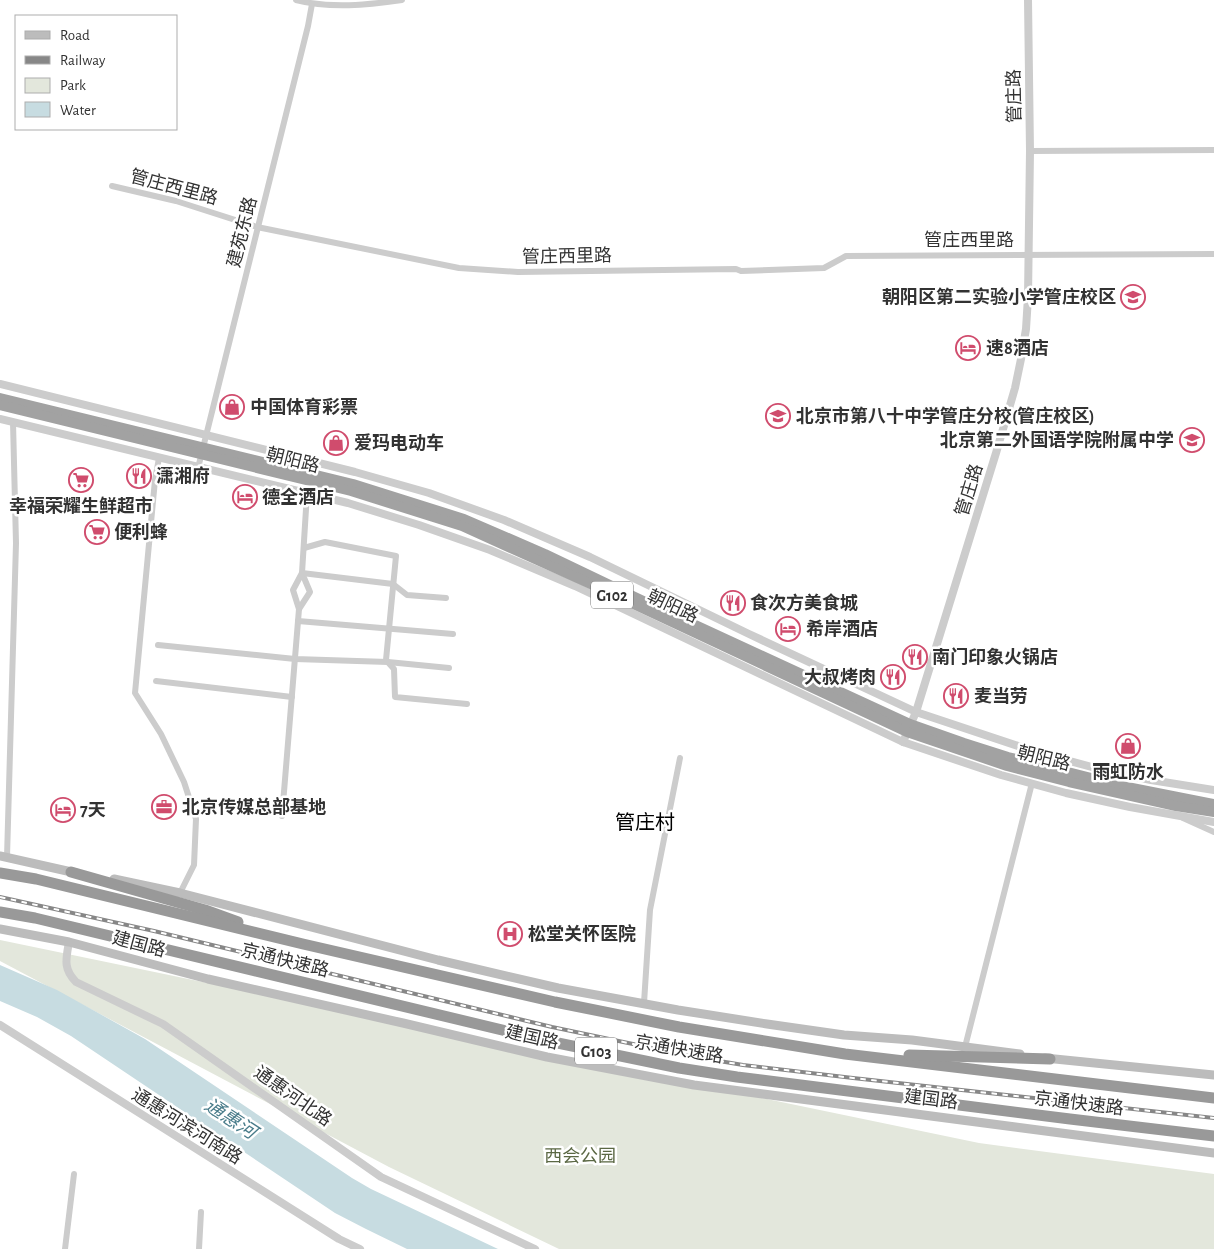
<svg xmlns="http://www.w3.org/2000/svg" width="1214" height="1249" viewBox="0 0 1214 1249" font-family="'Alegreya Sans','Noto Sans SC',sans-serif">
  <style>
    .green { fill: #e3e7dc }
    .water { fill: #c7dce1 }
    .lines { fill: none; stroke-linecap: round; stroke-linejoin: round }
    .minor { stroke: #ccc; stroke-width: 6 }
    .tertiary { stroke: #ccc; stroke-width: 8 }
    .secondary { stroke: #bcbcbc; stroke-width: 9 }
    .trunk { stroke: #a2a2a2; stroke-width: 10 }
    .motorway { stroke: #999; stroke-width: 11 }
    .rail-casing { stroke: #878787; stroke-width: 4 }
    .rail { stroke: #fff; stroke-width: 2; stroke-dasharray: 5.5; stroke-linecap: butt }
    .labels { text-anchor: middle; stroke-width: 5; stroke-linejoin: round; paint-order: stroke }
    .shield { fill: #fff; stroke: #707070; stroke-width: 1 }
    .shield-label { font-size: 16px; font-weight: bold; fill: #323232 }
    .street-label { font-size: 18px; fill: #323232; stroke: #fff }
    .poi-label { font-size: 18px; font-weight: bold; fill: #323232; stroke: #fff; text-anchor: start }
    .park-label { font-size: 18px; fill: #5b6844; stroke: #fff }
    .water-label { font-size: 19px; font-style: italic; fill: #497c8a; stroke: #fff }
    .quarter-label { font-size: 20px; fill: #000; stroke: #fff }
  </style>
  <rect width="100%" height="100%" fill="#fff"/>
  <polygon class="green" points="0,940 979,1143 1214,1174 1214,1249 559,1249 389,1167 0,961"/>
  <polygon class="water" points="0,965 57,990 145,1039 352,1178 371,1189 498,1249 407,1249 366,1229 335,1213 71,1036 37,1017 0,1001"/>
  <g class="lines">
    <g class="minor">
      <path d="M296,0C331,9 367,5 402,0"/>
      <polyline points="1030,151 1214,150"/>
      <polyline points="112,186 176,201 257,227 459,268 518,272 736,269 741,271 824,268 846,256 1214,254"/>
      <polyline points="159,458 155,480 135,693 161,734 184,782 196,819 194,865 180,893"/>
      <polyline points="198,468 308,26 312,4"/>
      <polyline points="304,548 325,542 396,556 386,660 394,669 395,697 467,704"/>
      <polyline points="302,573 310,592 299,609 293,590 302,573 307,493"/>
      <polyline points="302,573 393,584 407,595 446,598"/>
      <polyline points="298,621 453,634"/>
      <polyline points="158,645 295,659 388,662 449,668"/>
      <polyline points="156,681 292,697"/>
      <polyline points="282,816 299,609"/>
      <polyline points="1183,818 1214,832"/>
      <polyline points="7,857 16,543 13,422"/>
      <polyline points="644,1003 650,910 680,758"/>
      <polyline points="965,1047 1032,783"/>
      <polyline points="65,1249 74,1174"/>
      <polyline points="199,1249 201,1212"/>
    </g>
    <g class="tertiary">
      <polyline points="0,384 355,472 429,493 504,520 590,557 749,634 916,712 1033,751 1099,769 1151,780 1214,790"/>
      <polyline points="0,419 348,503 419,525 490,550 575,586 903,742 1001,775 1066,793 1130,807 1214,822"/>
      <polyline points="903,742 916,712 996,453 1015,388 1021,359 1026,329 1028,297 1030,151 1028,0"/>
      <path d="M69,942C66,959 63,969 76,982L163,1024L381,1177L535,1249"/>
      <polyline points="0,1025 339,1239 360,1249"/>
    </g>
    <g class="secondary">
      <polyline points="0,856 76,873"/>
      <polyline points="114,879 180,893 438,960 558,988 678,1010 767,1024 844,1035 912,1040 1020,1054"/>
      <polyline points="0,929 69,942 208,979 403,1023 547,1057 694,1085 1214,1153"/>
      <polyline points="1045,1058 1214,1075"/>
    </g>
    <g class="trunk">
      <polyline points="0,398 353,484 464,519 545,554 639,599 910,724 964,743 1008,757 1127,787 1214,804"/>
      <polyline points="0,405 351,491 462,526 595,586 907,732 1007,766 1069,782 1176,806 1214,812"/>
    </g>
    <g class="motorway">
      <polyline points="71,872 205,910 238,922"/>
      <polyline points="0,873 36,879 303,944 555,1002 679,1027 845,1054 1214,1098"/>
      <polyline points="0,912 35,918 548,1041 679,1068 737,1077 1070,1119 1214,1136"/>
      <polyline points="909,1055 1050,1059"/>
    </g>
    <defs>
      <polyline id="rail" points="0,897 154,931 552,1027 690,1056 743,1065 853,1078 1214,1118"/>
    </defs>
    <use href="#rail" class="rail-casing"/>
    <use href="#rail" class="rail"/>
  </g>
  <defs>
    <symbol id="school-ring" viewBox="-11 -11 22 22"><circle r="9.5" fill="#fff" stroke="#d04c6d" stroke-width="1.5"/><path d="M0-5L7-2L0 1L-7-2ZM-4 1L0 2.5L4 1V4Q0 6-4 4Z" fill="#d04c6d"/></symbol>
    <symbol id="hotel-ring" viewBox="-11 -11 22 22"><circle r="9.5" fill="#fff" stroke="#d04c6d" stroke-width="1.5"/><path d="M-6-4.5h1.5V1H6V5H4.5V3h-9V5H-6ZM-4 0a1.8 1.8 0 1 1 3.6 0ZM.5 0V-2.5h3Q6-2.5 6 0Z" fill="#d04c6d"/></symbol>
    <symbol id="shop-ring" viewBox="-11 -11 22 22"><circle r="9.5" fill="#fff" stroke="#d04c6d" stroke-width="1.5"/><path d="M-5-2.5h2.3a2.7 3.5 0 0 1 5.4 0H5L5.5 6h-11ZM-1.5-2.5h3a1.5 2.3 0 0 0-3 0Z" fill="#d04c6d"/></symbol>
    <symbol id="restaurant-ring" viewBox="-11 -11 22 22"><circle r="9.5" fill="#fff" stroke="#d04c6d" stroke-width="1.5"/><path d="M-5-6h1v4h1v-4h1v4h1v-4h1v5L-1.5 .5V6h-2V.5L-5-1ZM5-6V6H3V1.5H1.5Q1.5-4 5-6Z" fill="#d04c6d"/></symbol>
    <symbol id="supermarket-ring" viewBox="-11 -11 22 22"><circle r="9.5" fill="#fff" stroke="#d04c6d" stroke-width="1.5"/><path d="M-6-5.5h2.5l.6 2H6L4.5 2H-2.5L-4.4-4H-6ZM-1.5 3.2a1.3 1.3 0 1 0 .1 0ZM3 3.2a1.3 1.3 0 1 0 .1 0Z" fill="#d04c6d"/></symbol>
    <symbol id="office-ring" viewBox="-11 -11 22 22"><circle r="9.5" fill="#fff" stroke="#d04c6d" stroke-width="1.5"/><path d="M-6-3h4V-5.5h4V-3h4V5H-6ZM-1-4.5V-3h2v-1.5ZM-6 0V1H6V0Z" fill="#d04c6d"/></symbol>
    <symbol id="hospital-ring" viewBox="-11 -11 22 22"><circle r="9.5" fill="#fff" stroke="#d04c6d" stroke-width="1.5"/><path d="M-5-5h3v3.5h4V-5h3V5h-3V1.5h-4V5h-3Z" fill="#d04c6d"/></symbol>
  </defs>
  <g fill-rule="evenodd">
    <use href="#school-ring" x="1119" y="283" width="28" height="28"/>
    <use href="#hotel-ring" x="954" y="334" width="28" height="28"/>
    <use href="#shop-ring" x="218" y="393" width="28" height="28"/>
    <use href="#school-ring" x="764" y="402" width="28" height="28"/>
    <use href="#school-ring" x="1178" y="426" width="28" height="28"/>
    <use href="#shop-ring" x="322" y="429" width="28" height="28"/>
    <use href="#restaurant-ring" x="125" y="462" width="28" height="28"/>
    <use href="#supermarket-ring" x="67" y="466" width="28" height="28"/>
    <use href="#hotel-ring" x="231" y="483" width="28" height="28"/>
    <use href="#supermarket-ring" x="83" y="518" width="28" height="28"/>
    <use href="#restaurant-ring" x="719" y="589" width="28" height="28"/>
    <use href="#hotel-ring" x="774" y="615" width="28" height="28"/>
    <use href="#restaurant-ring" x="901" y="643" width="28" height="28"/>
    <use href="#restaurant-ring" x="879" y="663" width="28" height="28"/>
    <use href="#restaurant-ring" x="942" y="682" width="28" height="28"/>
    <use href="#shop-ring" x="1114" y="732" width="28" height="28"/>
    <use href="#office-ring" x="150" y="793" width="28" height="28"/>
    <use href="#hotel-ring" x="49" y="796" width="28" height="28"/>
    <use href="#hospital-ring" x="496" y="920" width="28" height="28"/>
  </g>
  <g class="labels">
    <g class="shield">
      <rect x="591" y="581.5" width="42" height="27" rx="4"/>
      <rect x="575" y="1037.5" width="42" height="27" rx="4"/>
    </g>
    <g class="shield-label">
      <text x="612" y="601">G102</text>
      <text x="596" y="1057">G103</text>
    </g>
    <g class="street-label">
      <text transform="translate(1014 96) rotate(-91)" y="6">管庄路</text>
      <text transform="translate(174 187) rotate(15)" y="6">管庄西里路</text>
      <text transform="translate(242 232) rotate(-76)" y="6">建苑东路</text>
      <text x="969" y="246">管庄西里路</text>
      <text transform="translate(567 256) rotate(-1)" y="6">管庄西里路</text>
      <text transform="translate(293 460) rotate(14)" y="6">朝阳路</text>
      <text transform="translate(969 490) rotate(-73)" y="6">管庄路</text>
      <text transform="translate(673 606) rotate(25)" y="6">朝阳路</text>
      <text transform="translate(1044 758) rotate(14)" y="6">朝阳路</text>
      <text transform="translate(139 944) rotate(15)" y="6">建国路</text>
      <text transform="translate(285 960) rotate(14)" y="6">京通快速路</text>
      <text transform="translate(532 1037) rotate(13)" y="6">建国路</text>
      <text transform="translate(679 1049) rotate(10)" y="6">京通快速路</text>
      <text transform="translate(293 1096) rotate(35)" y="6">通惠河北路</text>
      <text transform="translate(931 1099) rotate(7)" y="6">建国路</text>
      <text transform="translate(1079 1103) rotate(7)" y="6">京通快速路</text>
      <text transform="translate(187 1126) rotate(32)" y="6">通惠河滨河南路</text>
    </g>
    <g class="poi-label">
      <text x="1116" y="303" text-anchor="end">朝阳区第二实验小学管庄校区</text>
      <text x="986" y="354">速8酒店</text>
      <text x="250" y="413">中国体育彩票</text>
      <text x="796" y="422">北京市第八十中学管庄分校(管庄校区)</text>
      <text x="1174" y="446" text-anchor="end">北京第二外国语学院附属中学</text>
      <text x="354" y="449">爱玛电动车</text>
      <text x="156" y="482">潇湘府</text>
      <text x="262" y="503">德全酒店</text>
      <text x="81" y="512" text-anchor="middle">幸福荣耀生鲜超市</text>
      <text x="114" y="538">便利蜂</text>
      <text x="750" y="609">食次方美食城</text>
      <text x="806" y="635">希岸酒店</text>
      <text x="932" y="663">南门印象火锅店</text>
      <text x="876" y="683" text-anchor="end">大叔烤肉</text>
      <text x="974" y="702">麦当劳</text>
      <text x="1128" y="778" text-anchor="middle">雨虹防水</text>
      <text x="182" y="813">北京传媒总部基地</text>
      <text x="80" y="816">7天</text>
      <text x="528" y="940">松堂关怀医院</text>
    </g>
    <g class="park-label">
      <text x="580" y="1162">西会公园</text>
    </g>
    <g class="water-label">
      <text transform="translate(231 1118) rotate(33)" y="7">通惠河</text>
    </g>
    <g class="quarter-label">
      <text x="645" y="829">管庄村</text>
    </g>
  </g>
  <rect x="15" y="15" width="162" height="115" fill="#ffffff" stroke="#adadad"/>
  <rect x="25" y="31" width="25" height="8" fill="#bcbcbc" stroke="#adadad"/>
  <text x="60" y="40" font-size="15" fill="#323232">Road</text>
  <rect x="25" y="56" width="25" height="8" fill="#878787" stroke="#adadad"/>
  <text x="60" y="65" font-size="15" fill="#323232">Railway</text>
  <rect x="25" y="78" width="25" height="15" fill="#e3e7dc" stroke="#adadad"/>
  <text x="60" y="90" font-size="15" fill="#323232">Park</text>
  <rect x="25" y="102" width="25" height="15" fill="#c7dce1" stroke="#adadad"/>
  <text x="60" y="115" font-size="15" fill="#323232">Water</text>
</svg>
